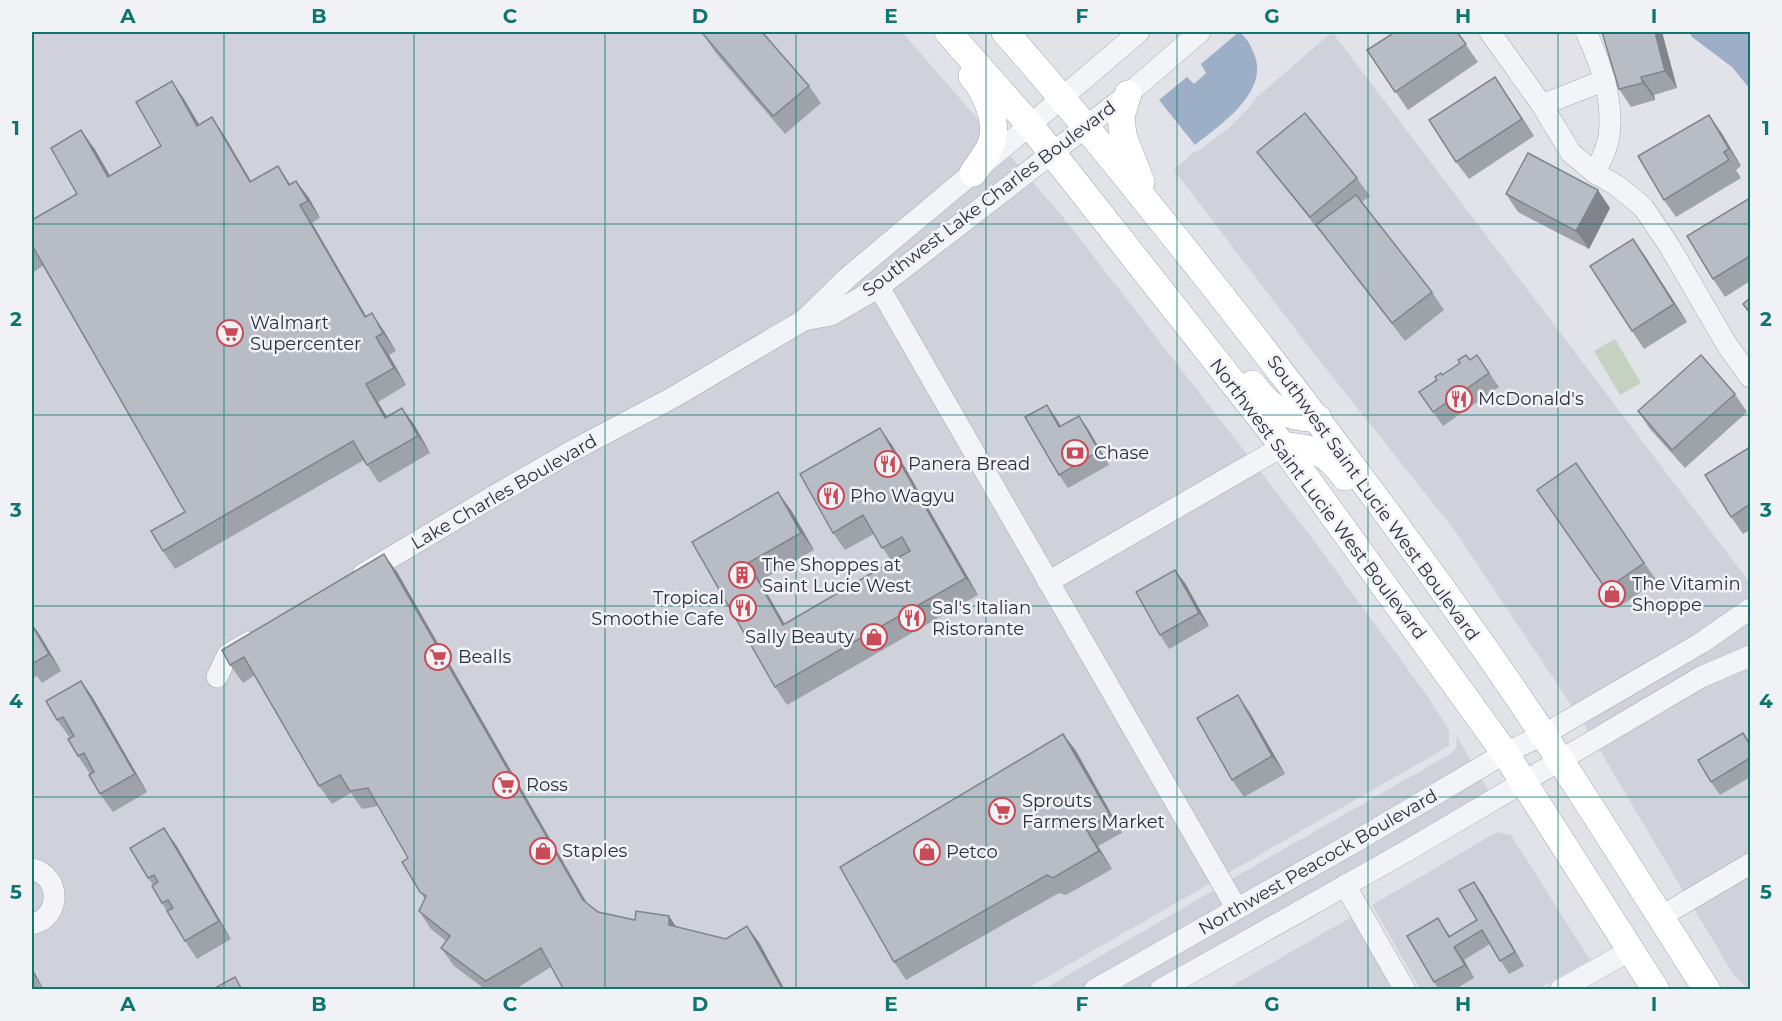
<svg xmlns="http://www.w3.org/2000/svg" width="1782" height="1021" viewBox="0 0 1782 1021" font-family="Montserrat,sans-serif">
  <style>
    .built { fill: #cfd2db }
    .green { fill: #c5d2c2 }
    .water { fill: #9daec7 }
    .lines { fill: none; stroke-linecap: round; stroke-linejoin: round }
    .minor-casing { stroke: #a6aab3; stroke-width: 22 }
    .major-casing { stroke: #a0a7b4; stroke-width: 28 }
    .minor { stroke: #f3f4f7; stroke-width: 21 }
    .major { stroke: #fff; stroke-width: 27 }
    .wall { fill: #9ea2a9 }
    .shaded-wall { fill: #81848a }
    .building { fill: #b8bcc5; stroke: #81848a; stroke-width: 1.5 }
    .grid { fill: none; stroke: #0f766e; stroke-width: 1.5; stroke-opacity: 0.55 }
    .labels { text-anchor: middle; stroke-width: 5; stroke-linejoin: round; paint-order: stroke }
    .street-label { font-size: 18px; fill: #2a3040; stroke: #f0f2f6 }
    .poi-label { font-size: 18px; fill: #2a3040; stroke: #f0f2f6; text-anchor: start }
    .neatline { fill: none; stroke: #0f766e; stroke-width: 2 }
    .grid-label { font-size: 20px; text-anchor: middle; font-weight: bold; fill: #0f766e }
  </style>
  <rect width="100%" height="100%" fill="#e1e3e9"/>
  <g class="built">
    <polygon points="32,32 902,32 1063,217 1315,542 1428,697 1449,730 1449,746 1026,989 32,989"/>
    <polygon points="1332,32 1750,583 1750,600 1574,709 1455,531 1308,346 1174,170 1194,152 1200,150 1231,126 1247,110 1256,98"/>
    <polygon points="1750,618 1750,647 1590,734 1583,722"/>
    <polygon points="1750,664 1750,855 1685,894 1598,747 1704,684"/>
    <polygon points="1457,736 1473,764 1240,898 1230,880 1452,753 1456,748"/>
    <polygon points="1481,777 1490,794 1146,989 1109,990"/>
    <polygon points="1497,832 1511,835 1590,960 1538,989 1420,989 1372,905"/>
    <polygon points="1750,872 1750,989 1748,989 1733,974 1693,907"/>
    <polygon points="1216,889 1225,906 1079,989 1042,990"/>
    <polygon points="1351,917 1394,990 1225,990"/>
  </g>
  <polygon class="green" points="1615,339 1641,383 1620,395 1594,351"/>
  <g class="water">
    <path d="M1239,32C1248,39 1250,44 1254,54C1270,92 1220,125 1195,145L1159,100L1187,77L1194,84L1206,73L1201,64Z"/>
    <polygon points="1690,32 1750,32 1750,89 1732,67 1692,37"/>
  </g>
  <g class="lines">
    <defs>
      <g id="minor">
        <polyline points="1490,32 1542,105 1571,153 1595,173 1616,185 1643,207 1670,247 1727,345 1750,377"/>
        <path d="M1586,32C1601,64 1614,100 1609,137C1607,149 1600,162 1595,173"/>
        <polyline points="1542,105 1605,80"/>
        <polyline points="879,287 1237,909"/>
        <polyline points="804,320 831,315 879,287 1087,126 1128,94 1200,32"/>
        <polyline points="363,574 494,496 570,452 672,398 804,320 847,278 1030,125 1139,32"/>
        <polyline points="1048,582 1283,446"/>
        <polyline points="217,677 228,654 249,642"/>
        <path d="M32,869C61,876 62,917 32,924"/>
        <polyline points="1345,885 1405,990"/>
        <polyline points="1660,917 1750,864"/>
        <polyline points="1094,990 1358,840 1505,753 1543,735 1701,643 1750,609"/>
        <polyline points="1160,990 1405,852 1701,677 1750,656"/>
        <polyline points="1560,990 1631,950"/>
      </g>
      <g id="major">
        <polyline points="948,32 1030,125 1283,446 1505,753 1656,990"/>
        <path d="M1005,32C1059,93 1110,156 1161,220C1274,360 1382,503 1485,649C1563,760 1634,876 1707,990"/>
        <path d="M972,76C986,92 999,122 991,144C987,154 979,164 973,173"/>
        <polyline points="1128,94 1121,116 1123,136 1141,182"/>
        <path d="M1252,384C1271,409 1286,419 1318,418"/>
        <path d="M1283,446C1313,447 1327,452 1345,477"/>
      </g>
    </defs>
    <use href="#minor" class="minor-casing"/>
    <use href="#major" class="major-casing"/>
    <use href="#minor" class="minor"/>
    <use href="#major" class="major"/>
  </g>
  <g class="wall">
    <polygon points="1457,32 1478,62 1408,110 1367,50"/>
    <polygon points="1602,32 1662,32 1677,88 1654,95 1655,100 1631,107 1619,89"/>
    <polygon points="703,34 809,86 821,103 785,134 715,52"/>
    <polygon points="1495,77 1534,136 1469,179 1456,162"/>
    <polygon points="172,81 184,99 199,125 224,135 251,182 290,184 296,181 309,198 320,218 312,223 366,316 384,331 396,351 389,355 406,385 378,402 387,417 402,408 415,426 430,453 379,483 364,460 175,569 163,551 185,512 43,266 32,273 32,220 77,194 94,148 110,176 161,146"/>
    <polygon points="1721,132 1741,166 1736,170 1741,178 1676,217 1664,200"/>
    <polygon points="1257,152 1357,178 1370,196 1362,202 1432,292 1444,310 1405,341 1322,234 1270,169"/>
    <polygon points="1506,194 1610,208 1589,249 1518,212"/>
    <polygon points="1750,198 1750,281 1725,297 1713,279"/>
    <polygon points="1645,256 1687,322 1644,349 1632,331"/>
    <polygon points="1477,355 1499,387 1443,426 1419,392 1442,375"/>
    <polygon points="1735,394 1747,412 1685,468 1650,429 1638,411"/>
    <polygon points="1047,405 1061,426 1079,416 1088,429 1109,465 1068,488 1059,475"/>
    <polygon points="892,445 978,595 787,705 775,687 692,542 791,510 814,550 760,581 784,624 892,562 874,534 845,550 833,533"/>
    <polygon points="1750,447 1750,530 1743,534 1731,517"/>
    <polygon points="1576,463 1657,581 1619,607 1537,490"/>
    <polygon points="397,572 587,903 598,912 635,920 676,927 726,939 747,926 760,944 551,967 514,990 486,990 454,966 441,948 446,941 431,929 419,911 425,899 420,892 408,858 378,806 362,809 351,793 332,804 319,786 255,675 243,683 230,665"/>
    <polygon points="1185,583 1209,626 1169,649 1160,635"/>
    <polygon points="32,624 41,637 61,671 42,683 37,676 32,679"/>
    <polygon points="81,681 93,698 147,792 113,812 100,794 90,774 78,756 70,738 57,720"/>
    <polygon points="1250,713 1285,774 1244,797 1232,780"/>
    <polygon points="1743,733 1750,743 1750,777 1720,795 1711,782"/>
    <polygon points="1063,734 1076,751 1122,833 1098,846 1112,869 1066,895 1059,893 906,980 894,962"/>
    <polygon points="176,845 231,939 197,959 185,941 162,903 153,885 148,878"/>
    <polygon points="1474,882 1483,895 1524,966 1509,974 1490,944 1464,960 1474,978 1454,990 1439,990 1434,982 1447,931 1450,936 1477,920"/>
    <polygon points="32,968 44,990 32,990"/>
  </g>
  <g class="shaded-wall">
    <polygon points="1655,32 1662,32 1677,88 1665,71"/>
    <polygon points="1495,77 1507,95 1534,136 1522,119"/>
    <polygon points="1641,77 1654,95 1655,100 1643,83"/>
    <polygon points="172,81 184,99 210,143 197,126"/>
    <polygon points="1709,115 1721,132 1741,166 1729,149"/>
    <polygon points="212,117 224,135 262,200 250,182"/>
    <polygon points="81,130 94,148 121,195 108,177"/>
    <polygon points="278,166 290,184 289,185"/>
    <polygon points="296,181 309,198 320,218 308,201"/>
    <polygon points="1598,190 1610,208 1589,249 1576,231"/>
    <polygon points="300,205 312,223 377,335 365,317"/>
    <polygon points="1633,239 1645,256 1687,322 1674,304"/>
    <polygon points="372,313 384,331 396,351 383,333"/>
    <polygon points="376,337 389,355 406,385 394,368"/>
    <polygon points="366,384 378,402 398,436 385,418"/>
    <polygon points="1047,405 1056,418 1069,440 1059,427"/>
    <polygon points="402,408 415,426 430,453 418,436"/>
    <polygon points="1079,416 1088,429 1109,465 1099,451"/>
    <polygon points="880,428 892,445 978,595 966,578"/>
    <polygon points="778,492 791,510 814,550 801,533"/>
    <polygon points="384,554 397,572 595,918 583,900"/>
    <polygon points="748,563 760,581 795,642 783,625"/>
    <polygon points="1175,570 1185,583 1209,626 1199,613"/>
    <polygon points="32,624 41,637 61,671 49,654"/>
    <polygon points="81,681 93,698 147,792 135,774"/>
    <polygon points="1238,695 1250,713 1285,774 1272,756"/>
    <polygon points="1063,734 1076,751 1122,833 1110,815"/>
    <polygon points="164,828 176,845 231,939 219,921"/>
    <polygon points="1086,829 1098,846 1112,869 1099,851"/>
    <polygon points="1474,882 1483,895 1524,966 1515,952"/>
    <polygon points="669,916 681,934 669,925"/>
    <polygon points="747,926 760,944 785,990 783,990"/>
    <polygon points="1454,947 1464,960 1474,978 1465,965"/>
    <polygon points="32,968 44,990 32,972"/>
  </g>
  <g class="building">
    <polygon points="706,32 762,32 809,86 773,116 703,34"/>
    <polygon points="1395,32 1457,32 1466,44 1395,92 1367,50"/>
    <polygon points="1602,32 1655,32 1665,71 1641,77 1643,83 1619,89"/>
    <polygon points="1495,77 1522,119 1456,162 1429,120"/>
    <polygon points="172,81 197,126 212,117 250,182 278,166 289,185 296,181 308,201 300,205 365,317 372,313 383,333 376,337 394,368 366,384 385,418 402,408 418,436 367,465 353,441 163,551 151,531 185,512 33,247 32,248 32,220 77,194 51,148 81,130 108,177 161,146 136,102"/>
    <polygon points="1305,113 1357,178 1310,217 1257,152"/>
    <polygon points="1709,115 1729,149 1724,152 1729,160 1664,200 1638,156"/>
    <polygon points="1528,153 1598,190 1576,231 1506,194"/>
    <polygon points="1356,195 1432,292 1392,323 1316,225"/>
    <polygon points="1750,198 1750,256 1713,279 1687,236"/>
    <polygon points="1633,239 1674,304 1632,331 1590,266"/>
    <polygon points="1750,298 1750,313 1743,304"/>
    <polygon points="1466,355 1470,360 1477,355 1489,373 1433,412 1419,392 1437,380 1435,377 1441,373 1442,375 1460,363 1458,360"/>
    <polygon points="1701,355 1735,394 1672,450 1638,411"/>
    <polygon points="1047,405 1059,427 1079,416 1099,451 1059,475 1025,417"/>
    <polygon points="880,428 966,578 775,687 692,542 778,492 801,533 748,563 783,625 910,551 902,537 882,548 863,515 833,533 800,474"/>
    <polygon points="1750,447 1750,504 1731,517 1705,475"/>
    <polygon points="1576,463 1644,563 1606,589 1537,490"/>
    <polygon points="384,554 583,900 598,912 635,920 636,911 669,916 669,925 726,939 747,926 783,990 564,990 541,948 486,981 441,948 450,936 419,911 426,896 420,892 402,862 408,858 368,788 350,791 340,775 319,786 244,657 230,665 222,650"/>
    <polygon points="1175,570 1199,613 1160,635 1136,592"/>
    <polygon points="32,625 49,654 32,664"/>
    <polygon points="81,681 135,774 100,794 89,775 94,772 84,753 78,756 68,739 74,736 63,717 57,720 46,701"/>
    <polygon points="1238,695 1272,756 1232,780 1197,718"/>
    <polygon points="1743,733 1750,745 1750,758 1711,782 1698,760"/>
    <polygon points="1063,734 1110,815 1086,829 1099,851 1053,878 1047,875 894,962 840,867"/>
    <polygon points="164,828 219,921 185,941 167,911 173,908 168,900 162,903 152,886 158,882 154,875 148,878 130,848"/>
    <polygon points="1474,882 1515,952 1500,961 1482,930 1454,947 1465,965 1434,982 1407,936 1438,918 1449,937 1477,920 1459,890"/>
    <polygon points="235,977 242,990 216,990 215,988"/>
    <polygon points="32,983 35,990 32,990"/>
  </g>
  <path class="grid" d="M224,32V990M414,32V990M605,32V990M796,32V990M986,32V990M1177,32V990M1368,32V990M1558,32V990M32,224H1750M32,415H1750M32,606H1750M32,797H1750"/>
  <defs>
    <symbol id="supermarket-ring" viewBox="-11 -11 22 22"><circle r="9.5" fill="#f0f2f6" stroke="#c84b55" stroke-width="1.5"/><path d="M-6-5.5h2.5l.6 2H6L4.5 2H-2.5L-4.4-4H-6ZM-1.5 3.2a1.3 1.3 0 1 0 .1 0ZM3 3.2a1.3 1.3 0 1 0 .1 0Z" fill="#c84b55"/></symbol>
    <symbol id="restaurant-ring" viewBox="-11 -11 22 22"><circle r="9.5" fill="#f0f2f6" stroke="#c84b55" stroke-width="1.5"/><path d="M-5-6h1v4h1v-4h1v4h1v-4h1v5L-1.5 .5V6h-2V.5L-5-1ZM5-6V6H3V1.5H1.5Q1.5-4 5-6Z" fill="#c84b55"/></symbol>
    <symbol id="bank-ring" viewBox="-11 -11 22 22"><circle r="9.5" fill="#f0f2f6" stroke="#c84b55" stroke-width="1.5"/><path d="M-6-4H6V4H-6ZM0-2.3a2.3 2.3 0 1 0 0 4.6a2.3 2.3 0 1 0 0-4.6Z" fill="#c84b55"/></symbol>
    <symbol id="building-ring" viewBox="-11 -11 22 22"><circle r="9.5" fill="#f0f2f6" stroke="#c84b55" stroke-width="1.5"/><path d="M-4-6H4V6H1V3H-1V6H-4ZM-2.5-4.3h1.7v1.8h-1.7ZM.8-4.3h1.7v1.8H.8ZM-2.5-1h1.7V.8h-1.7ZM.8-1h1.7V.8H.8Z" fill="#c84b55"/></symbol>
    <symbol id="shop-ring" viewBox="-11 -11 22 22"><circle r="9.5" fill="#f0f2f6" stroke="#c84b55" stroke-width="1.5"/><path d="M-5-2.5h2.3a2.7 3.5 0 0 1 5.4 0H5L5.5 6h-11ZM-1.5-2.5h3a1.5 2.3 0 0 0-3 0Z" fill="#c84b55"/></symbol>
  </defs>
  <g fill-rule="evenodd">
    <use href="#supermarket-ring" x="215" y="318" width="30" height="30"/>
    <use href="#restaurant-ring" x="1444" y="384" width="30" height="30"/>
    <use href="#bank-ring" x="1060" y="438" width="30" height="30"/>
    <use href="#restaurant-ring" x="873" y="449" width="30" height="30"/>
    <use href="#restaurant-ring" x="816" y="481" width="30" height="30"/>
    <use href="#building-ring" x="727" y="560" width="30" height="30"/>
    <use href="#shop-ring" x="1597" y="579" width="30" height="30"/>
    <use href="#restaurant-ring" x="728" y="593" width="30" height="30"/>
    <use href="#restaurant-ring" x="897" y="603" width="30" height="30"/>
    <use href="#shop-ring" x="859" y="622" width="30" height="30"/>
    <use href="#supermarket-ring" x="423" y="642" width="30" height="30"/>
    <use href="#supermarket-ring" x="491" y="770" width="30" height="30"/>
    <use href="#supermarket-ring" x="987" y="796" width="30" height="30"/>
    <use href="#shop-ring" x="528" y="836" width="30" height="30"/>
    <use href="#shop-ring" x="912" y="837" width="30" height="30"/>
  </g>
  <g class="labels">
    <g class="street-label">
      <text transform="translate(989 199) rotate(-37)" y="6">Southwest Lake Charles Boulevard</text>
      <text transform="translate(504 492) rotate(-30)" y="6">Lake Charles Boulevard</text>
      <text transform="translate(1373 498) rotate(54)" y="6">Southwest Saint Lucie West Boulevard</text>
      <text transform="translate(1318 499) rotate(53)" y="6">Northwest Saint Lucie West Boulevard</text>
      <text transform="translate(1318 862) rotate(-30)" y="6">Northwest Peacock Boulevard</text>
    </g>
    <g class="poi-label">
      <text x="250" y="329">Walmart<tspan x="250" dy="21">Supercenter</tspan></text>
      <text x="1478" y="405">McDonald's</text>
      <text x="1094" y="459">Chase</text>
      <text x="908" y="470">Panera Bread</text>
      <text x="850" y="502">Pho Wagyu</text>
      <text x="762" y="571">The Shoppes at<tspan x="762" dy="21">Saint Lucie West</tspan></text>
      <text x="1632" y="590">The Vitamin<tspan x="1632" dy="21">Shoppe</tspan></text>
      <text x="724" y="604" text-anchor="end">Tropical<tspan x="724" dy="21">Smoothie Cafe</tspan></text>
      <text x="932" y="614">Sal's Italian<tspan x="932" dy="21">Ristorante</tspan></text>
      <text x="854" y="643" text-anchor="end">Sally Beauty</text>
      <text x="458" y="663">Bealls</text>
      <text x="526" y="791">Ross</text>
      <text x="1022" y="807">Sprouts<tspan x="1022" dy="21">Farmers Market</tspan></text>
      <text x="562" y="857">Staples</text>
      <text x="946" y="858">Petco</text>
    </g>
  </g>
  <rect width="1782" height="1021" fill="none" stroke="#f0f2f6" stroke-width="66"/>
  <rect x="33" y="33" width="1716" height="955" class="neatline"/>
  <g class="grid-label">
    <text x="128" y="23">A</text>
    <text x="319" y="23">B</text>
    <text x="510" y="23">C</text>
    <text x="700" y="23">D</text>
    <text x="891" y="23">E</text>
    <text x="1082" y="23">F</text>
    <text x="1272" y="23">G</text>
    <text x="1463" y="23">H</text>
    <text x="1654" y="23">I</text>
    <text x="16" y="135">1</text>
    <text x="1766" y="135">1</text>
    <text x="16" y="326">2</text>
    <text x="1766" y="326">2</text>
    <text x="16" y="517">3</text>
    <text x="1766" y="517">3</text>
    <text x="16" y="708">4</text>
    <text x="1766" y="708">4</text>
    <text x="16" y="899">5</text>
    <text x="1766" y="899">5</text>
    <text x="128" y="1011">A</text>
    <text x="319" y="1011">B</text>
    <text x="510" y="1011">C</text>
    <text x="700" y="1011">D</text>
    <text x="891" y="1011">E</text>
    <text x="1082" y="1011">F</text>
    <text x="1272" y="1011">G</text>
    <text x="1463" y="1011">H</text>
    <text x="1654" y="1011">I</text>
  </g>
</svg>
